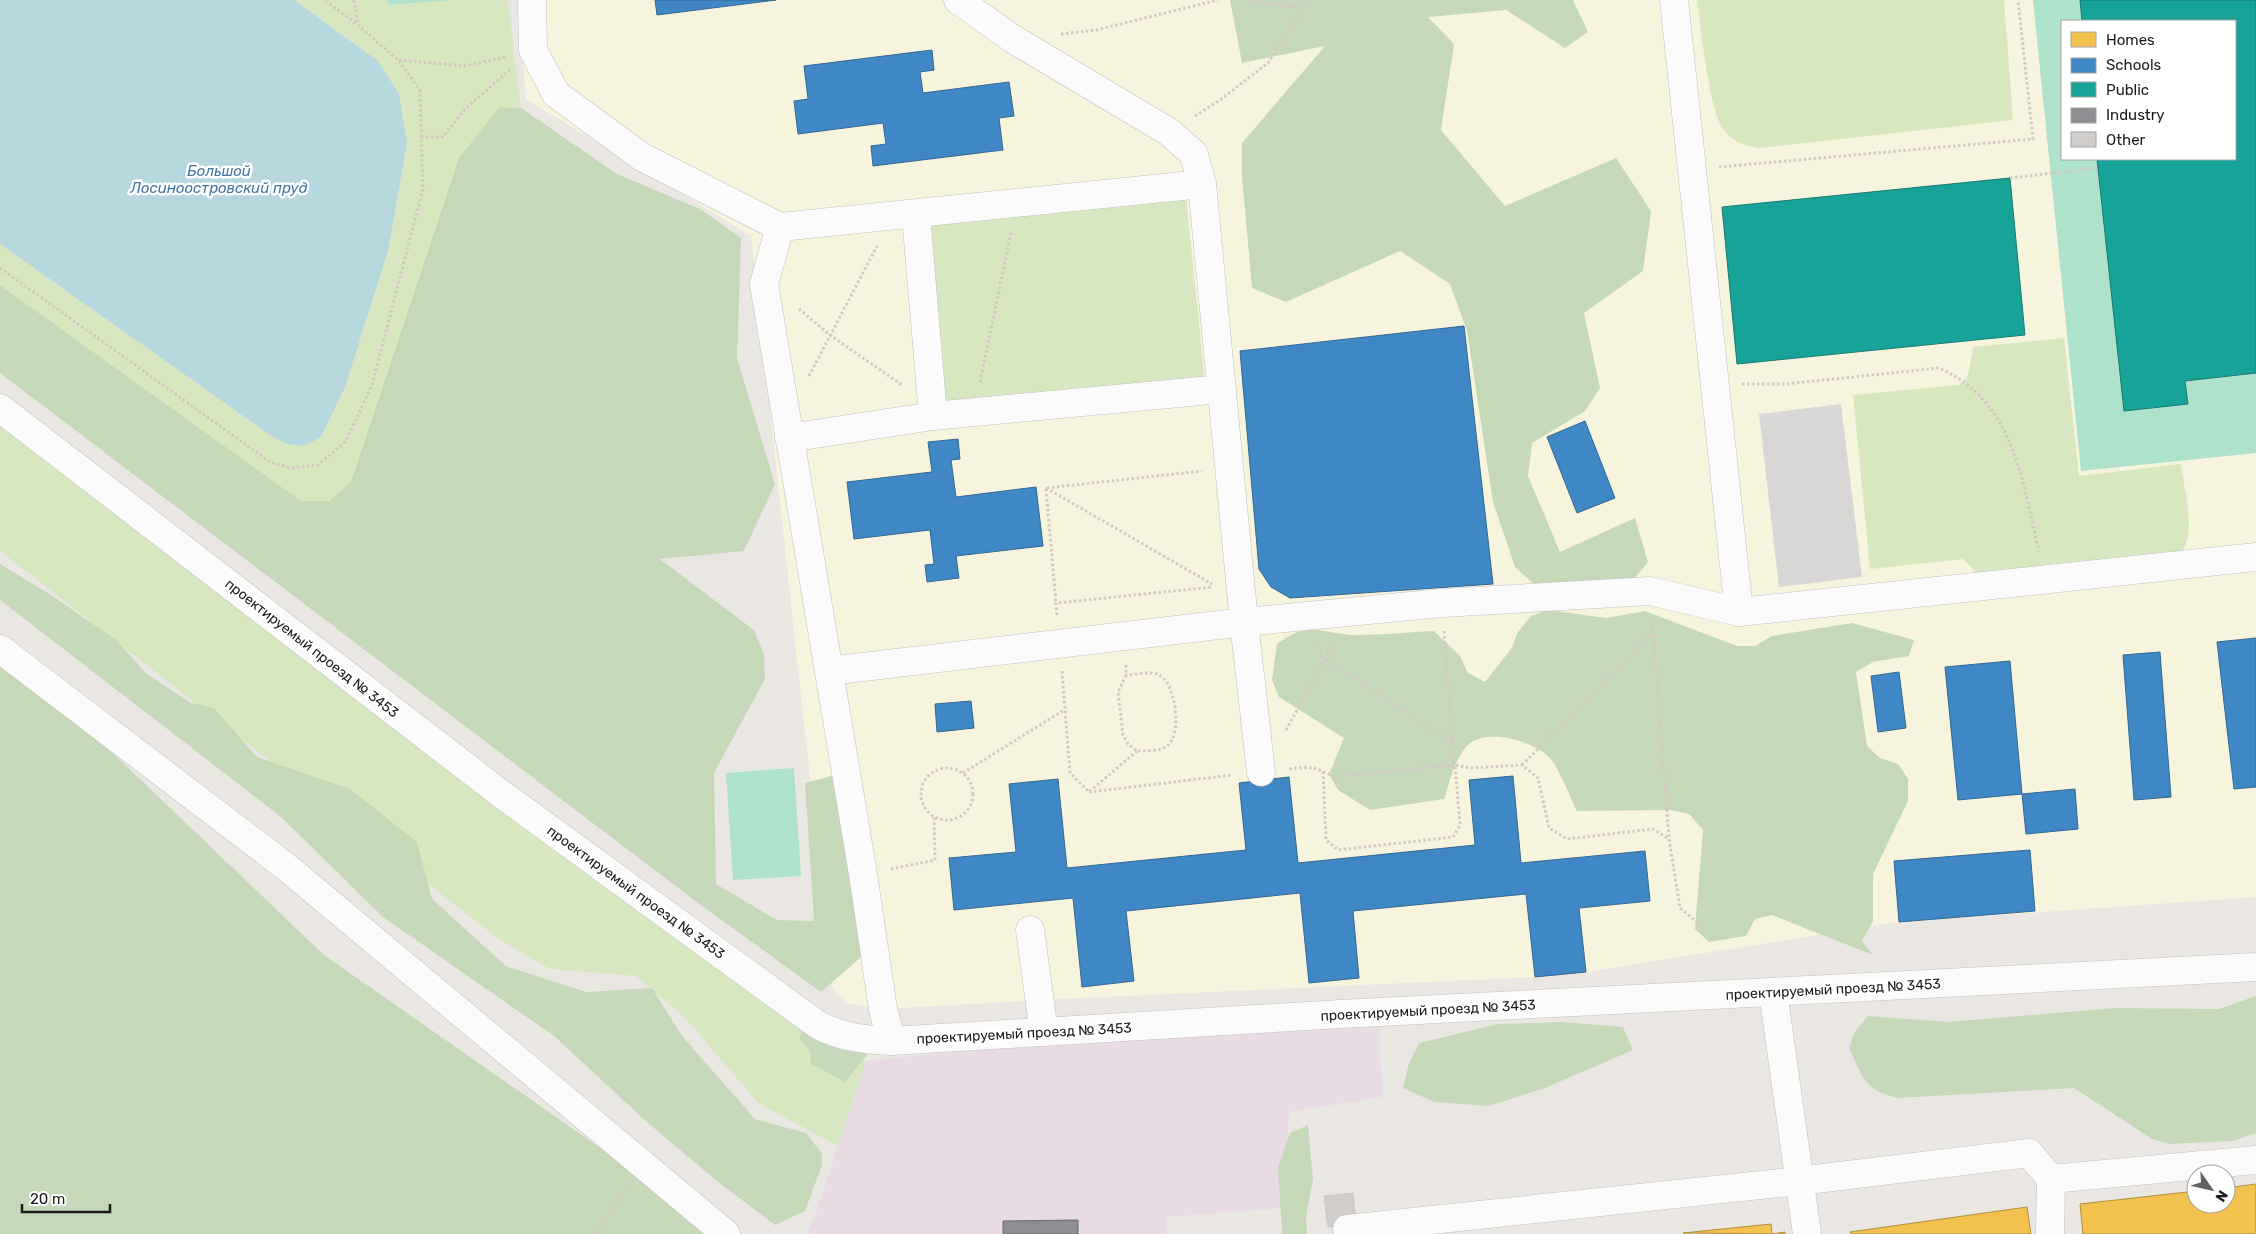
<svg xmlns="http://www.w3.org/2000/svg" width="2256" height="1234" viewBox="0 0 2256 1234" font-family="Rubik,sans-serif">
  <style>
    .industrial { fill: #e8dbe3 }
    .education { fill: #f6f4dc; fill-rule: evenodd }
    .grass { fill: #d7e8c1 }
    .forest { fill: #c5d9b8 }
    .pitch { fill: #aee2ca; fill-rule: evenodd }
    .parking { fill: #d8d7d5 }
    .water { fill: #b6d7de }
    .homes { fill: #f2c14e; stroke: #b28f3f }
    .schools { fill: #3f88c5; stroke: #346792 }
    .public { fill: #17a398; stroke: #187a72 }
    .industry { fill: #8d8d92; stroke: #6b6b6e }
    .building { fill: #d0cdca; stroke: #cdc9c5 }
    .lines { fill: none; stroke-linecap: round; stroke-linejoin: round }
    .minor-casing { stroke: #c2c1bf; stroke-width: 29 }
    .path { stroke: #d6c6c3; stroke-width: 3; stroke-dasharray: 2.5 2.5; stroke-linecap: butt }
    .minor { stroke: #fcfbfb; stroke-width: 28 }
    .labels { text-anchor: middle; stroke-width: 5; stroke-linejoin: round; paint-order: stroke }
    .street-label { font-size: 14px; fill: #1b1b1b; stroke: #fff }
    .water-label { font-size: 15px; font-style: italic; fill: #4577a2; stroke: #fff }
  </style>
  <rect width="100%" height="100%" fill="#eae7e3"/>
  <polygon class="industrial" points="1379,1020 1382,1097 1289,1112 1284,1208 1166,1217 1167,1234 809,1234 807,1232 816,1213 866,1061 1062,1039"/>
  <path class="education" d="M519,0H2256V897L1899,922L1586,972L1535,977L1040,1000L883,1009L849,1004L833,989L751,236L526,99ZM2062,21H2235V159H2062Z"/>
  <g class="grass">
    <polygon points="294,0 387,0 388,5 453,0 508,0 521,108 499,107 351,482 329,501 301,501 0,285 0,244 273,437 378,61"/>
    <path d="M1697,0H2004L2013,120L1760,148C1746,146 1732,142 1723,129C1709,109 1701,28 1697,0Z"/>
    <polygon points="1186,197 1205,382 943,407 928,225"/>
    <path d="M2064,338L2079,476L2181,464C2184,492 2198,531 2180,555L1984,580L1963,559L1870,569L1853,395L1959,385L1968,375L1973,347Z"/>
    <polygon points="0,421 821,1045 866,1061 838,1146 758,1103 688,1021 636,976 550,969 500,940 0,551"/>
  </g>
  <g class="forest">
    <polygon points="1230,0 1573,0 1588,32 1565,48 1506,10 1428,17 1454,44 1441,130 1505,206 1616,158 1651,211 1643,271 1584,313 1600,388 1585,411 1532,443 1528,476 1560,552 1635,518 1648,562 1631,583 1547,596 1515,567 1493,502 1467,331 1450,284 1400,251 1286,302 1252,288 1242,177 1242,143 1325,46 1242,63"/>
    <polygon points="499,107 521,108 617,174 700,209 741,238 737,358 775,484 744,551 660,559 754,630 764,654 765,679 714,773 716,884 777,920 814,921 805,783 839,774 868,951 821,992 702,906 0,373 0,285 301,501 329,501 351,482 459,158"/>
    <polygon points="0,564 51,595 116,640 147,674 191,703 214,708 257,757 350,789 417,842 432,899 506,966 586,992 652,988 682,1036 755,1119 806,1133 822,1154 822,1165 805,1211 775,1225 718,1182 648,1123 554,1036 383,917 280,816 0,600"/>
    <path d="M1548,610L1606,618L1645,611L1737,646H1755L1772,636L1852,623L1914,640L1909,656L1873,662L1856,672L1867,746L1880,758L1898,764L1908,779V801L1873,874V921L1862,941L1873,955L1772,915L1755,919L1746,936L1709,942L1695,929L1703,830L1689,814L1670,810L1577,811C1569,795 1563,777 1553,762C1540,742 1485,726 1467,746C1454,760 1450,782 1444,799L1370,810L1338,790L1329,774L1344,738L1279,697L1272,680L1277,644C1309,619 1321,634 1357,635C1383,635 1409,632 1434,631L1460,656L1468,673L1485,682L1511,649L1518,632L1531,616Z"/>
    <polygon points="0,667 78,720 324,955 669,1196 712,1234 0,1234"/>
    <path d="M2256,996V1133L2233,1141L2170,1144L2152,1139L2074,1088L1898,1098C1864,1090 1862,1077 1849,1047L1856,1030L1868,1016L1948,1022L2114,1008L2219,1009Z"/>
    <polygon points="803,1022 862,1049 867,1055 845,1082 811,1064 810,1051 800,1039"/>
    <polygon points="1562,1022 1623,1027 1633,1050 1545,1088 1489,1106 1434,1102 1403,1088 1409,1063 1419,1043 1498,1024"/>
    <polygon points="1308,1125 1313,1179 1306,1217 1307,1234 1282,1234 1278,1167 1290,1133"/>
  </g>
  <g class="pitch">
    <polygon points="387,0 453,0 388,5"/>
    <path d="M2033,0H2256V453L2081,471ZM2062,21H2235V159H2062Z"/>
    <polygon points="794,768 801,876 733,880 726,773"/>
  </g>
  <polygon class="parking" points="1841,404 1862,577 1779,587 1759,414"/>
  <polygon class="water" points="0,0 294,0 378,61 399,94 407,143 388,251 345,387 321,437 304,446 287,444 273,437 0,244"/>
  <g class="homes">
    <polygon points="2256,1184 2256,1234 2083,1234 2080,1204 2196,1191 2196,1204 2226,1204 2226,1188"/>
    <polygon points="2027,1207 2031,1234 1851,1234 1850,1232"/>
    <polygon points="1771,1224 1772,1234 1785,1232 1785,1234 1683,1233"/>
  </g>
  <g class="schools">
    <polygon points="655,0 776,0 657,15"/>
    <polygon points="932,50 934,70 920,72 923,93 1009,82 1014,116 999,118 1003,150 873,166 871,146 886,144 883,123 798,134 794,101 808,99 804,66"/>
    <polygon points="1464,326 1493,584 1290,598 1271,587 1259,569 1240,351"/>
    <polygon points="1585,421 1615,498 1577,513 1547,437"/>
    <polygon points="958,439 960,459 951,460 956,497 1036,487 1043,546 956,556 959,578 927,582 925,565 934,564 930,530 854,539 847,482 932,472 928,442"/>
    <polygon points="2256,638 2256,787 2234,789 2217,642"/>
    <polygon points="2160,652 2171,797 2134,800 2123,655"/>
    <polygon points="2010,661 2022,794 1958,800 1945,667"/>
    <polygon points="1899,672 1906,728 1878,732 1871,676"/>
    <polygon points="971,701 974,728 937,732 935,704"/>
    <polygon points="1513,776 1521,863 1645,851 1650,901 1579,908 1586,972 1535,977 1526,894 1353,911 1359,978 1309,983 1300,893 1126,911 1134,981 1082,987 1073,898 954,910 949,858 1016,852 1009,784 1058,779 1067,868 1246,850 1239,783 1289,777 1298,863 1475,845 1469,780"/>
    <polygon points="2075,789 2078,829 2026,834 2022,794"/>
    <polygon points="2030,850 2035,911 1899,922 1894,861"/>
  </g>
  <g class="public">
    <polygon points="2080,0 2256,0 2256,373 2185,381 2188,404 2124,411 2097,159 2235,159 2235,21 2082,21"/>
    <polygon points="2010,178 2025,335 1737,364 1722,207"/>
  </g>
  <polygon class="industry" points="1078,1220 1078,1234 1003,1234 1003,1221"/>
  <polygon class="building" points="1353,1193 1356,1224 1328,1227 1324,1196"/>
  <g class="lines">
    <defs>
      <g id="minor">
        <polyline points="532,0 533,50 556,94 642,157 780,227 1202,184 1244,622 1442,603 1650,591 1739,612 2256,557"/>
        <polyline points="958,0 1013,39 1169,132 1194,154 1202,184"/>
        <polyline points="1674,0 1739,612"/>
        <polyline points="780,227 764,284 863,874 883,1009 891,1041"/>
        <path d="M0,408L500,793L818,1025C841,1037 865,1040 891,1041L1341,1014L2256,967"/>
        <polyline points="933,416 1222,389"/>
        <polyline points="789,438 933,416 916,215"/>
        <polyline points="0,649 285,866 726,1234"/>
        <polyline points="829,671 1244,622 1261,772"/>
        <polyline points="1030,930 1044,1032"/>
        <polyline points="1773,992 1807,1234"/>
        <polyline points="2051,1179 2256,1160"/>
        <polyline points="1347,1229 1799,1181 2029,1153 2051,1179 2050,1234"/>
      </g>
    </defs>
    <use href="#minor" class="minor-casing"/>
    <g class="path">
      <polyline points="354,0 358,24"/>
      <polyline points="1249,0 1304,8"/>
      <polyline points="1061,34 1096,30 1218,0"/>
      <polyline points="399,60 464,66 506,57"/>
      <polyline points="1195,116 1220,100 1268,63 1304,8 1307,0"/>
      <polyline points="421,137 443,137 466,108 512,68"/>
      <polyline points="1719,167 2033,139 2018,0"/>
      <polyline points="2010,178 2098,168"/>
      <polyline points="0,268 270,462 291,468 318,465 346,441 372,385 423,189 420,90 398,60 358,25 324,0"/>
      <polyline points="799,309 830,335 902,385"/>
      <polyline points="809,376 877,246"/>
      <polyline points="980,382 1011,232"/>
      <path d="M1742,384H1786L1939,368C2014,401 2022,480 2039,551"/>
      <polyline points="1046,488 1212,584"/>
      <polyline points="1047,488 1202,471"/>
      <polyline points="1046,489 1056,603"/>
      <polyline points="1057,615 1056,603 1213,587"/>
      <polyline points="1652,620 1669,838"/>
      <polyline points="1444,631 1452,742"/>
      <polyline points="1318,642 1322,657 1452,742 1455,765 1471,768 1522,765 1538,778 1549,828 1567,839 1653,829 1669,839 1680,908 1703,927"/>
      <path d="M1126,665V675L1118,692L1123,735L1128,744L1137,751C1145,750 1161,752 1167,746C1183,735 1176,680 1157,674C1149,671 1135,675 1126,675"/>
      <polyline points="1062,671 1070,773 1089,792 1137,751"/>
      <polyline points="1286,730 1335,642"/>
      <polyline points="1522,765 1652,634"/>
      <circle cx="947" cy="794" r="26"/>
      <path d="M1289,769C1312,766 1314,767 1335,777L1455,765L1460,825L1453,837L1338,850L1326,840L1323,771"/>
      <polyline points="963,773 1064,710"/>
      <polyline points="1089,792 1233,775"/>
      <polyline points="891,869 935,860 934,817"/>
      <polyline points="595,1234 627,1187"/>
    </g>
    <use href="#minor" class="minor"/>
  </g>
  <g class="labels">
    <g class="street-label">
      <text transform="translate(312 648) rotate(38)" y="5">проектируемый проезд № 3453</text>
      <text transform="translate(636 892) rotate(36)" y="5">проектируемый проезд № 3453</text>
      <text transform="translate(1833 989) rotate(-3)" y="5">проектируемый проезд № 3453</text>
      <text transform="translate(1428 1010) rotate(-3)" y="5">проектируемый проезд № 3453</text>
      <text transform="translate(1024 1033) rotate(-3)" y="5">проектируемый проезд № 3453</text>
    </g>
    <g class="water-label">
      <text x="219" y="176">Большой<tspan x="219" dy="17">Лосиноостровский пруд</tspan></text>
    </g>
  </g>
  <rect x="2061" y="20" width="175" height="140" fill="#ffffff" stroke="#a4a4a4"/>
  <rect x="2071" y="32" width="25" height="15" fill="#f2c14e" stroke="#a4a4a4"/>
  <text x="2106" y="45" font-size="15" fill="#1b1b1b">Homes</text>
  <rect x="2071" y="58" width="25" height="15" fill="#3f88c5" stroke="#a4a4a4"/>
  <text x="2106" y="70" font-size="15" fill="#1b1b1b">Schools</text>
  <rect x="2071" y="82" width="25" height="15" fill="#17a398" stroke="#a4a4a4"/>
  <text x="2106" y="95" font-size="15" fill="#1b1b1b">Public</text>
  <rect x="2071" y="108" width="25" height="15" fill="#8d8d92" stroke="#a4a4a4"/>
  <text x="2106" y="120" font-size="15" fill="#1b1b1b">Industry</text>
  <rect x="2071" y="132" width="25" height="15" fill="#d0cdca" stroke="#a4a4a4"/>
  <text x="2106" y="145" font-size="15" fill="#1b1b1b">Other</text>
  <g transform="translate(2211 1189) rotate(124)"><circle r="24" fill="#ffffff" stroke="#a4a4a4"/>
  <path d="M0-4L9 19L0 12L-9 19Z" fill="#636261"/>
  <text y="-8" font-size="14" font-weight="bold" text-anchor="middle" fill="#1b1b1b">N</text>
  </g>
  <path d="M22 1204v8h88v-8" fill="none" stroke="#1b1b1b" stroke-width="2.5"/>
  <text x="30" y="1204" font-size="15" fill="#1b1b1b" stroke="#ffffff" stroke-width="4" paint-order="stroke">20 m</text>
</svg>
